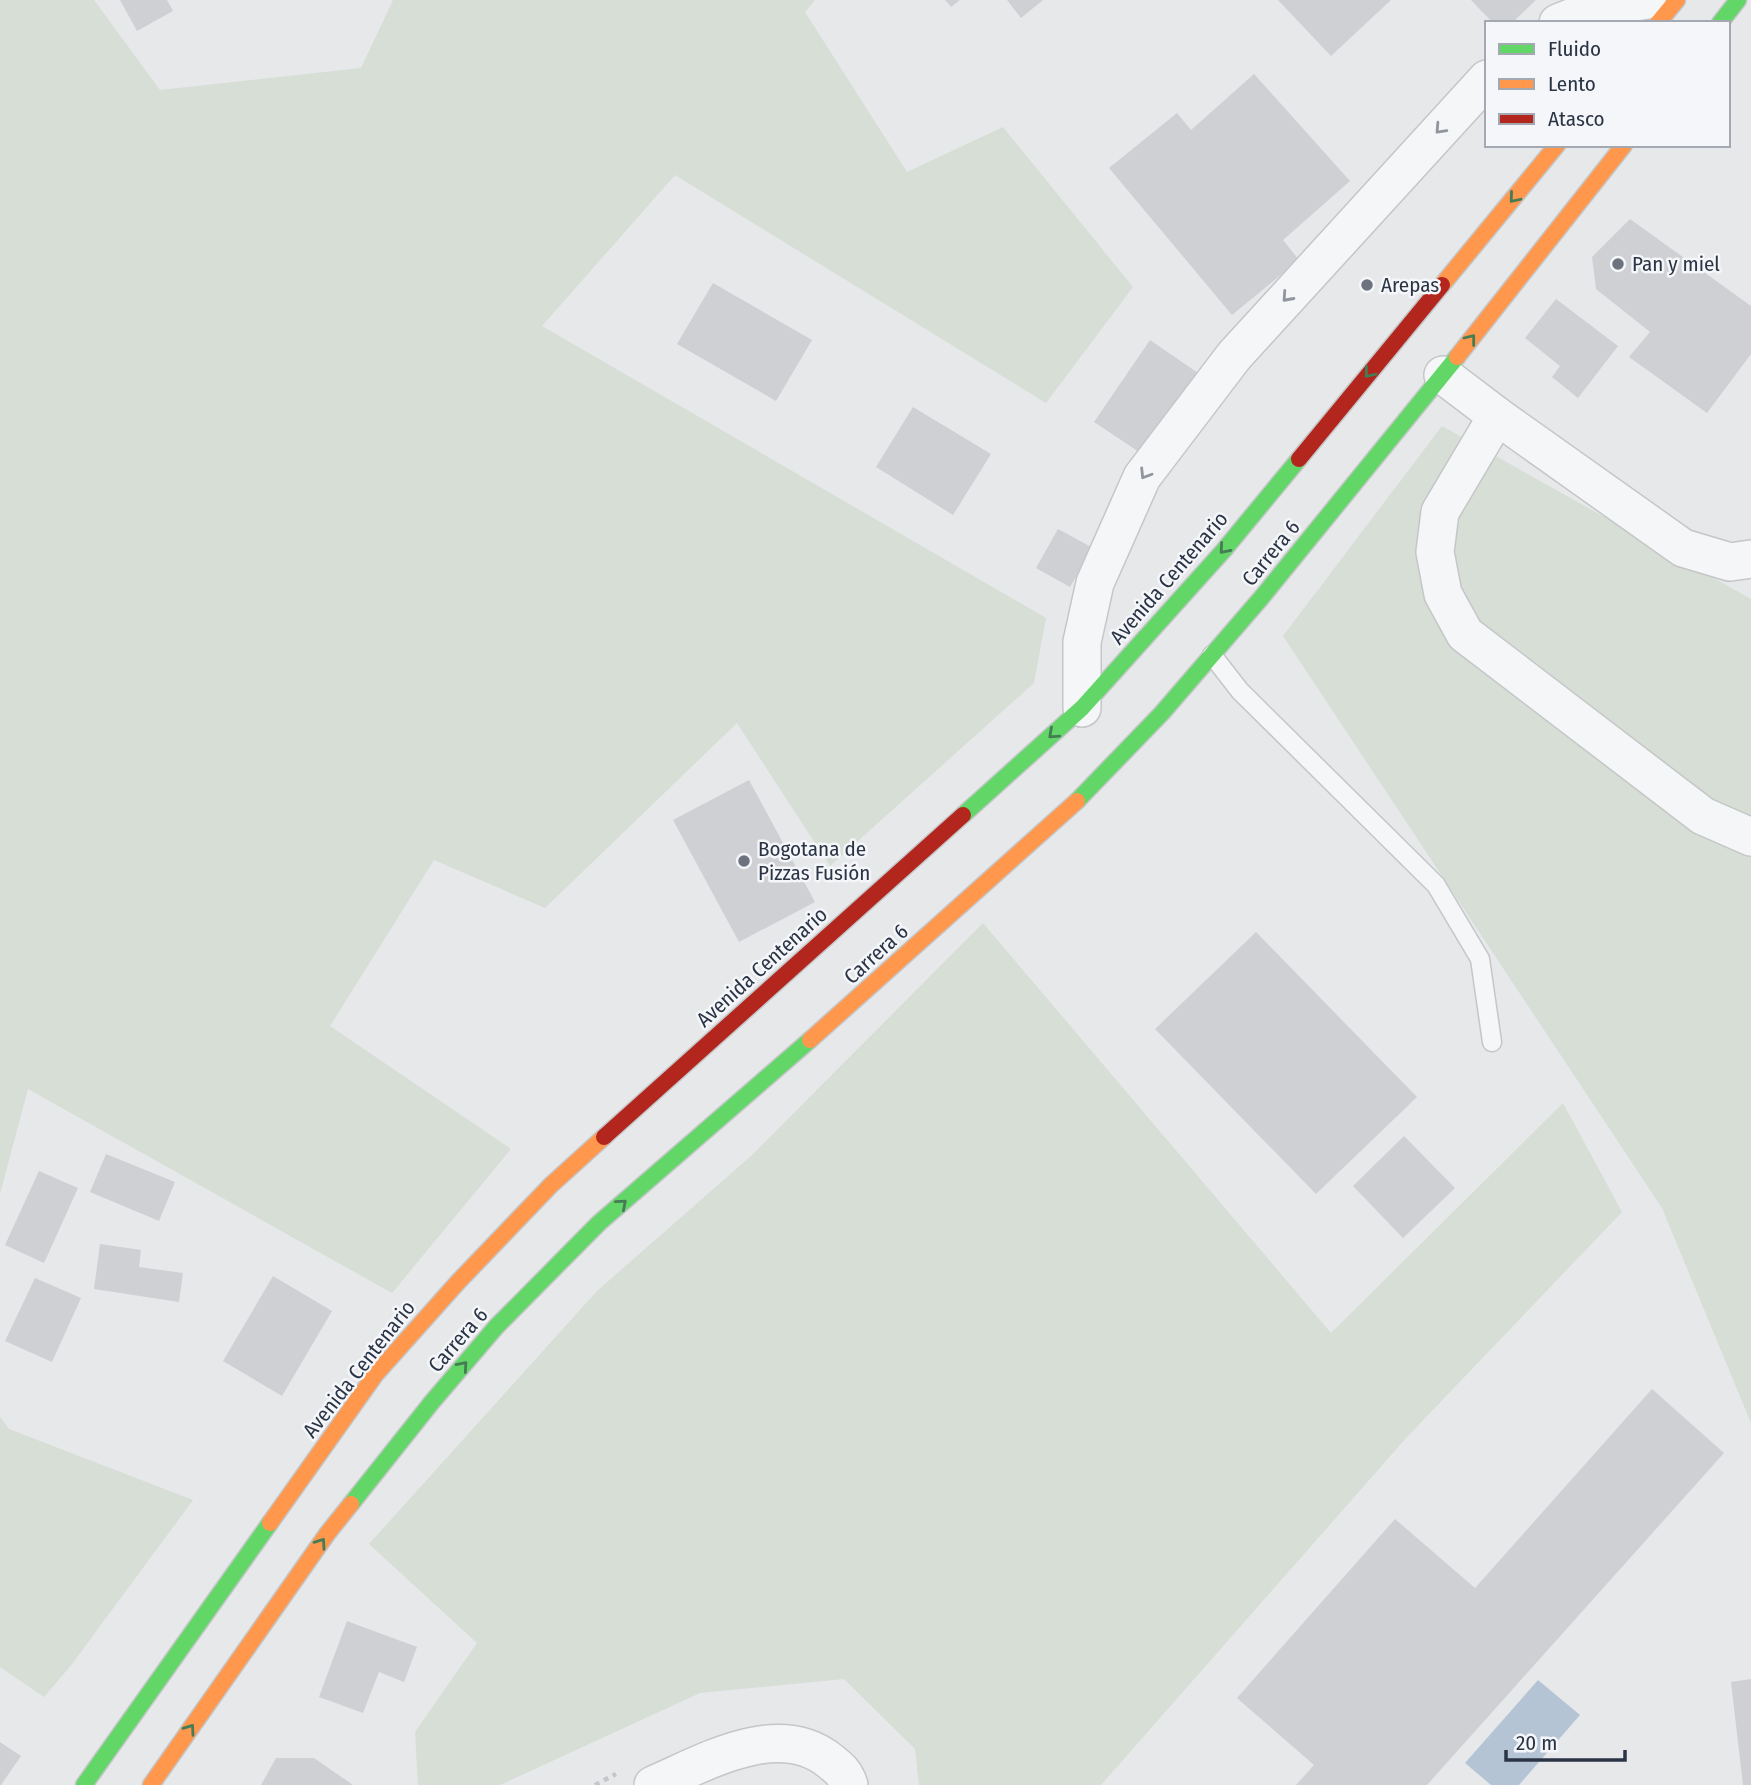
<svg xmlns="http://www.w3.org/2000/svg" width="1751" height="1785" viewBox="0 0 1751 1785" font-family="'Fira Sans Condensed',sans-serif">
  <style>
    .green { fill: #d6ded6 }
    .water { fill: #b4c4d5 }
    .building { fill: #ced0d3 }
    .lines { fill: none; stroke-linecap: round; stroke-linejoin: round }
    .lane-casing { stroke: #c4c6c8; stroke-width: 21 }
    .street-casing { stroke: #c4c6c8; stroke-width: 40 }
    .fast-casing { stroke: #c4c6c8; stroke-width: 19 }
    .slow-casing { stroke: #c4c6c8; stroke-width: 19 }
    .jam-casing { stroke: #c4c6c8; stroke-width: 19 }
    .path { stroke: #c5c6ca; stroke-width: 4.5; stroke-dasharray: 5 5; stroke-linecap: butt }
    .lane { stroke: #f5f6f7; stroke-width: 18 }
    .street { stroke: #f5f6f7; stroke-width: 37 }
    .fast { stroke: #63d668; stroke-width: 16 }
    .slow { stroke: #ff974d; stroke-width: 16 }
    .jam { stroke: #b3261e; stroke-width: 16 }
    .oneway { stroke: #90959e }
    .oneway2 { stroke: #447d55 }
    .poi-dot { fill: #6c737f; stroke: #f4f6f9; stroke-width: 2.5 }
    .labels { text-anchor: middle; stroke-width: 5; stroke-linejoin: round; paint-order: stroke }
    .poi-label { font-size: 21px; fill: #2b3445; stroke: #f4f6f9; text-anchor: start }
    .street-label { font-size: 21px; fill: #2b3445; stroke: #f4f6f9 }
  </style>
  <rect width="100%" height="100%" fill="#e6e8ea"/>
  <g class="green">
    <polygon points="0,0 94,0 160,90 361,68 393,0 815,0 805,12 907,172 1003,127 1133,287 1046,403 675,175 542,326 1046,618 1034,683 830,866 737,723 545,908 434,860 330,1026 511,1149 392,1293 28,1089 0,1194"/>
    <polygon points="1442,426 1751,599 1751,1423 1662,1208 1283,636"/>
    <polygon points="983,923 1331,1333 1563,1103 1622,1212 1407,1437 1101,1785 919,1785 915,1749 844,1679 700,1693 500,1785 418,1785 415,1732 477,1643 369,1544 597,1291 751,1156"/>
    <polygon points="0,1417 9,1429 193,1500 72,1664 44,1697 0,1667"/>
  </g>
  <polygon class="water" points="1538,1680 1580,1715 1519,1785 1491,1785 1465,1763"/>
  <g class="building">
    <polygon points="120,0 167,0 173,11 137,31"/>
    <polygon points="945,0 960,0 951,7"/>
    <polygon points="1007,0 1043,0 1021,18"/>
    <polygon points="1278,0 1391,0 1331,56"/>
    <polygon points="1471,0 1536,0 1512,23 1493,23"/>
    <polygon points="1254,74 1350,181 1283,240 1299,260 1232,315 1109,168 1177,113 1191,130"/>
    <polygon points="1630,219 1751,306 1751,354 1707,413 1629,357 1650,332 1596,289 1592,257"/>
    <polygon points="713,283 812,340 776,401 677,344"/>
    <polygon points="1556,299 1618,346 1578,398 1552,377 1560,366 1525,338"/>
    <polygon points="1150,340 1201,375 1145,456 1094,422"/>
    <polygon points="913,407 991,454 953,515 876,467"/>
    <polygon points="1058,529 1093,548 1070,587 1036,568"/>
    <polygon points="749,780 815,902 739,942 673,820"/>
    <polygon points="1256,932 1417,1097 1316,1194 1155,1029"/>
    <polygon points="1404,1136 1455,1188 1403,1238 1353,1186"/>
    <polygon points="106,1154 175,1182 159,1221 90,1192"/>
    <polygon points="39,1171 78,1188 44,1263 5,1245"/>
    <polygon points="100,1244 141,1250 139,1267 183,1273 179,1302 94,1289"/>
    <polygon points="273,1276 332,1311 282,1396 223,1361"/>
    <polygon points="35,1278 81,1298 52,1362 5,1341"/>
    <polygon points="1652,1389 1724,1453 1427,1785 1296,1785 1314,1765 1237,1698 1395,1519 1475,1588"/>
    <polygon points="347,1621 417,1647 404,1682 379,1672 363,1713 319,1697"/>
    <polygon points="1751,1679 1751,1785 1743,1785 1731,1682"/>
    <polygon points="0,1742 21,1756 1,1785 0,1785"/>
    <polygon points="276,1758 314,1758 353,1785 261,1785"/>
  </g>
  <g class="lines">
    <defs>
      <polyline id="lane" points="1212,655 1240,691 1436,885 1480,959 1492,1042"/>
      <g id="street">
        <polyline points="1558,23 1590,10 1647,0"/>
        <polyline points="1443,375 1497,416 1683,548 1730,562 1751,559"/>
        <polyline points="1497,416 1440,512 1435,552 1443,594 1465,634 1703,816 1751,837"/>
        <polyline points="1082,708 1082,642 1095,583 1142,477 1234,356 1487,79"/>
        <path d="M653,1785C704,1763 778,1719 830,1761C840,1769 845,1773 849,1785"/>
      </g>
      <g id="fast">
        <polyline points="1720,23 1738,0"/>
        <polyline points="1077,801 1162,713 1262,597 1457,357"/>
        <polyline points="963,815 1082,708 1224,550 1299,459"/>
        <polyline points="351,1504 432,1402 496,1327 599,1223 810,1040"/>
        <polyline points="84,1785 270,1523"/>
      </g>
      <g id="slow">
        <polyline points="1658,23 1677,0"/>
        <polyline points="1442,285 1557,145"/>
        <polyline points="1457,357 1624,145"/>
        <polyline points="810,1040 1077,801"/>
        <polyline points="270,1523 375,1375 458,1282 551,1185 604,1137"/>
        <polyline points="151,1785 327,1534 351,1504"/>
      </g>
      <g id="jam">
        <polyline points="1299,459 1442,285"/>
        <polyline points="604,1137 963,815"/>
      </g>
    </defs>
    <use href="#lane" class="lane-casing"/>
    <use href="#street" class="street-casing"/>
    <use href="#fast" class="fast-casing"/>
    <use href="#slow" class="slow-casing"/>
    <use href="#jam" class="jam-casing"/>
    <polyline class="path" points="595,1785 616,1774"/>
    <use href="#lane" class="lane"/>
    <use href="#street" class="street"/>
    <use href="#fast" class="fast"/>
    <use href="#slow" class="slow"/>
    <use href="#jam" class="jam"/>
  </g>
  <defs><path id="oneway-chevron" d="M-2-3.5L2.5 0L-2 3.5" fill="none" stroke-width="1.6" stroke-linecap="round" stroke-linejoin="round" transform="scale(1.75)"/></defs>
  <g class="oneway">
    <use href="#oneway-chevron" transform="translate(1440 129) rotate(133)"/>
    <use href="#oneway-chevron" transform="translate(1287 297) rotate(132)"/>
    <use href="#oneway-chevron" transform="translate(1145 474) rotate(122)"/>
  </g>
  <g class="oneway2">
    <use href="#oneway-chevron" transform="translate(1514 198) rotate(130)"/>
    <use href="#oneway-chevron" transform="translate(1471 339) rotate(-52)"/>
    <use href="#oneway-chevron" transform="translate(1369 373) rotate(130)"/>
    <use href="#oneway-chevron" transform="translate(1224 549) rotate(131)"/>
    <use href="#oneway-chevron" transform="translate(1053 734) rotate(138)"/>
    <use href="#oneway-chevron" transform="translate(622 1204) rotate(-41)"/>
    <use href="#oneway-chevron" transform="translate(463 1366) rotate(-49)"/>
    <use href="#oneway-chevron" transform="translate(321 1543) rotate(-55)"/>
    <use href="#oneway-chevron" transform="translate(190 1729) rotate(-55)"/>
  </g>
  <g class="poi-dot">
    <circle cx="1618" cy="264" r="7"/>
    <circle cx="1367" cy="285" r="7"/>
    <circle cx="744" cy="861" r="7"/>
  </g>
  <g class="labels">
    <g class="poi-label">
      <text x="1632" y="271">Pan y miel</text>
      <text x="1381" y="292">Arepas</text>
      <text x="758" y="856">Bogotana de<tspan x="758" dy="24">Pizzas Fusión</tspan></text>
    </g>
    <g class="street-label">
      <text transform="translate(1271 553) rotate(-51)" y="7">Carrera 6</text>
      <text transform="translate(1169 578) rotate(-49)" y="7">Avenida Centenario</text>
      <text transform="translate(876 954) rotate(-42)" y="7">Carrera 6</text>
      <text transform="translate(762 967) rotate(-42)" y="7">Avenida Centenario</text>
      <text transform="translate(458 1340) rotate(-49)" y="7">Carrera 6</text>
      <text transform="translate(359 1369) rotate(-52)" y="7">Avenida Centenario</text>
    </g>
  </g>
  <rect x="1485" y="21" width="245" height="126" fill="#f4f6f9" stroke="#a4a8b1" stroke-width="2"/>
  <rect x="1499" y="44" width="35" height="10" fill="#63d668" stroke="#a4a8b1" stroke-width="2"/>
  <text x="1548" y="56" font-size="21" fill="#2b3445">Fluido</text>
  <rect x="1499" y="79" width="35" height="10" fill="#ff974d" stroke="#a4a8b1" stroke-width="2"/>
  <text x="1548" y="91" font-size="21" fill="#2b3445">Lento</text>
  <rect x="1499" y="114" width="35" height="10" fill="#b3261e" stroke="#a4a8b1" stroke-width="2"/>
  <text x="1548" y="126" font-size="21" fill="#2b3445">Atasco</text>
  <path d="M1506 1750v10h119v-10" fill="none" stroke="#2b3445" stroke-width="3.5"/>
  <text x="1516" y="1750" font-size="21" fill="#2b3445" stroke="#f4f6f9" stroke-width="5" paint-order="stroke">20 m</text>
</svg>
